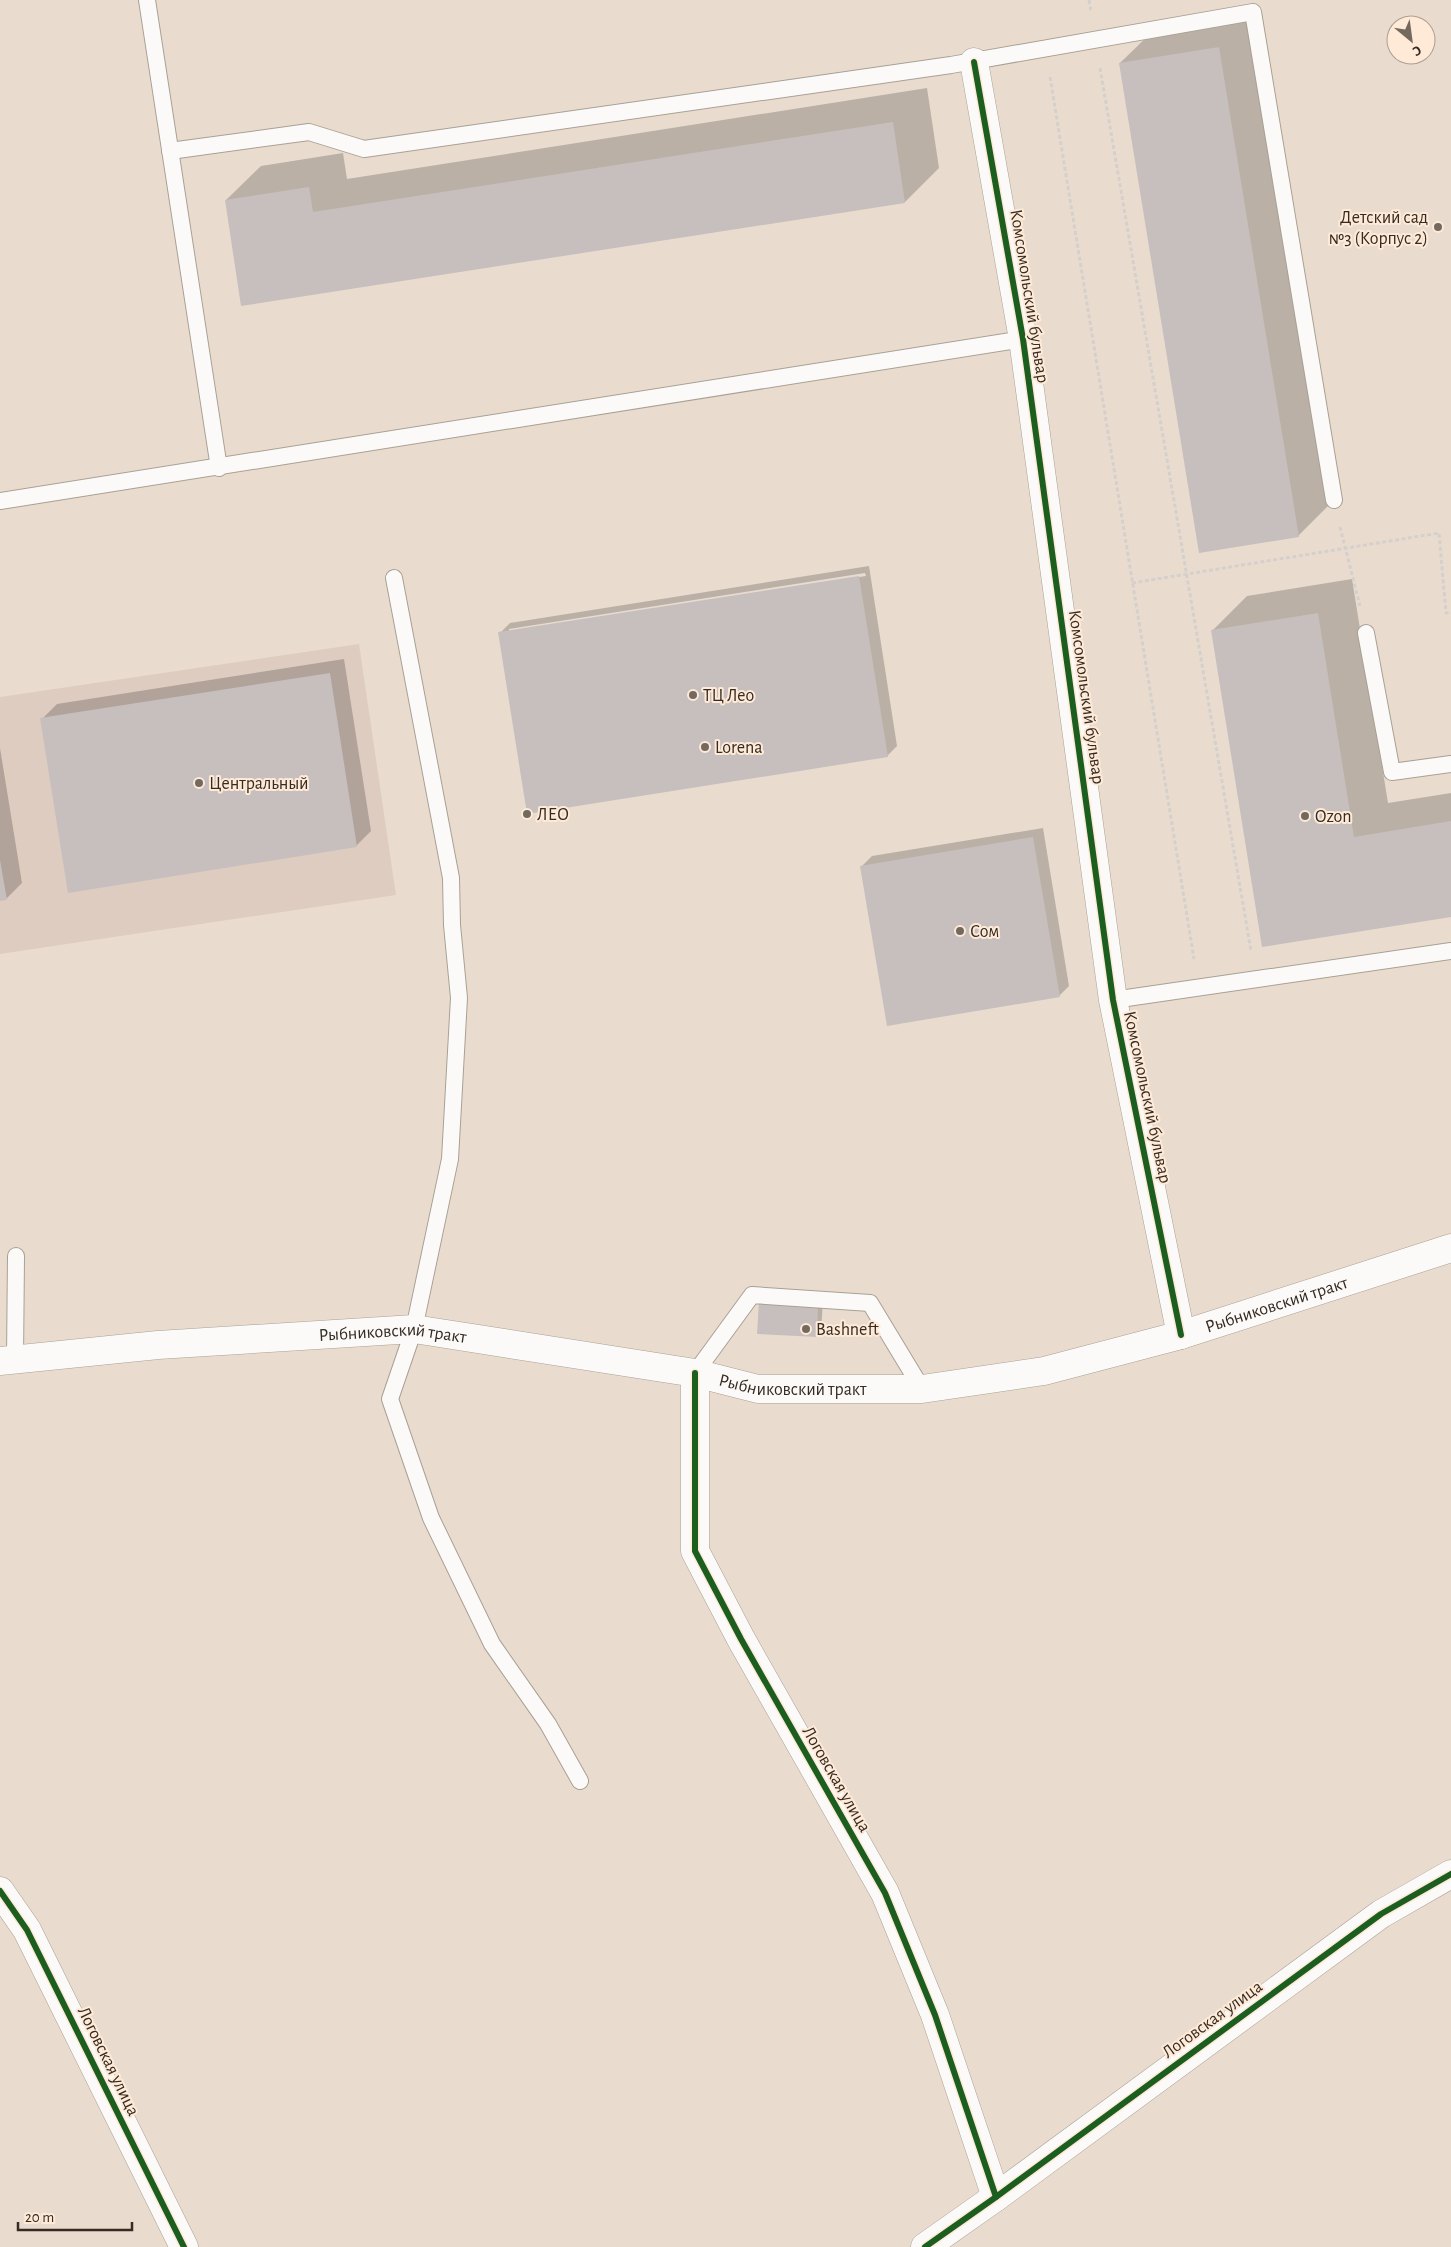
<svg xmlns="http://www.w3.org/2000/svg" width="1451" height="2247" viewBox="0 0 1451 2247" font-family="'Alegreya Sans',sans-serif">
  <style>
    .commercial { fill: #deccc1 }
    .shadow { fill: #0003; fill-rule: evenodd }
    .building { fill: #c7bfbe }
    .lines { fill: none; stroke-linecap: round; stroke-linejoin: round }
    .service-casing { stroke: #a9a095; stroke-width: 18 }
    .minor-casing { stroke: #a9a095; stroke-width: 29 }
    .secondary-casing { stroke: #a9a095; stroke-width: 29 }
    .path { stroke: #d5d0cc; stroke-width: 3; stroke-dasharray: 4 2.5; stroke-linecap: butt }
    .service { stroke: #fcfaf8; stroke-width: 16 }
    .minor { stroke: #fcfaf8; stroke-width: 28 }
    .secondary { stroke: #fcfaf8; stroke-width: 28 }
    .cycleway-casing { stroke: #feead7; stroke-width: 9 }
    .cycleway { stroke: #1b5e20; stroke-width: 6 }
    .poi-dot { fill: #74695f; stroke: #feead7; stroke-width: 2 }
    .labels { text-anchor: middle; stroke-width: 4; stroke-linejoin: round; paint-order: stroke }
    .poi-label { font-size: 18px; fill: #352b22; stroke: #feead7; text-anchor: start }
    .street-label { font-size: 18px; fill: #352b22; stroke: #feead7 }
  </style>
  <rect width="100%" height="100%" fill="#e9dccf"/>
  <polygon class="commercial" points="359,644 396,895 0,954 0,697"/>
  <g class="shadow">
    <polygon points="1253,13 1332,502 1298,536 1120,63 1155,29"/>
    <polygon points="927,88 939,168 905,202 242,305 226,200 261,166 343,153 347,179"/>
    <path d="M869,566L897,746L887,756L500,633L510,623ZM865,573L866,576L509,632V629Z"/>
    <polygon points="1352,579 1388,803 1451,793 1451,916 1263,946 1213,630 1247,596"/>
    <polygon points="344,659 371,831 356,846 42,719 57,704"/>
    <polygon points="0,748 22,883 7,898 0,899"/>
    <polygon points="1043,828 1069,986 1059,996 862,866 872,856"/>
    <polygon points="823,1301 821,1331 816,1336 760,1302"/>
  </g>
  <g class="building">
    <polygon points="1219,47 1299,537 1199,553 1119,63"/>
    <polygon points="893,122 905,203 241,306 225,200 309,187 313,212"/>
    <polygon points="859,576 888,757 527,814 498,632"/>
    <polygon points="1318,613 1354,837 1451,821 1451,917 1262,947 1211,630"/>
    <polygon points="330,673 357,847 68,893 40,718"/>
    <polygon points="1033,837 1060,997 887,1026 860,866"/>
    <polygon points="0,860 7,900 0,901"/>
    <polygon points="759,1301 818,1305 817,1337 757,1334"/>
  </g>
  <g class="lines">
    <defs>
      <g id="service">
        <polyline points="147,0 219,468"/>
        <polyline points="170,151 309,132 364,149 951,65 1253,12 1334,500"/>
        <polyline points="0,501 1023,339"/>
        <polyline points="394,578 451,878 452,925 459,998 450,1159 414,1329 390,1399 431,1518 492,1644 548,1724 580,1781"/>
        <polyline points="1366,633 1392,772 1451,764"/>
        <polyline points="1113,1000 1451,951"/>
        <polyline points="15,1360 16,1256"/>
        <polyline points="695,1373 752,1295 870,1303 922,1389"/>
      </g>
      <g id="minor">
        <polyline points="974,62 1023,339 1113,1000 1181,1335"/>
        <polyline points="695,1373 695,1551 741,1639 885,1893 935,2015 996,2197"/>
        <polyline points="0,1891 27,1930 184,2247"/>
        <polyline points="925,2247 996,2197 1381,1914 1451,1874"/>
      </g>
      <g id="secondary">
        <path id="s1" d="M0,1361L158,1345L414,1329L695,1373L758,1389H922L1044,1371L1181,1335L1451,1248"/>
      </g>
    </defs>
    <use href="#service" class="service-casing"/>
    <use href="#minor" class="minor-casing"/>
    <use href="#secondary" class="secondary-casing"/>
    <g class="path">
      <polyline points="1089,0 1091,12"/>
      <polyline points="1100,68 1251,951"/>
      <polyline points="1050,77 1194,959"/>
      <polyline points="1340,527 1360,606"/>
      <polyline points="1132,583 1439,533 1446,613 1451,612"/>
    </g>
    <use href="#service" class="service"/>
    <use href="#minor" class="minor"/>
    <use href="#secondary" class="secondary"/>
    <defs>
      <g id="cycleway">
        <polyline points="974,62 1023,339 1113,1000 1181,1335"/>
        <polyline points="695,1373 695,1551 741,1639 885,1893 935,2015 996,2197"/>
        <polyline points="0,1891 27,1930 184,2247"/>
        <polyline points="925,2247 996,2197 1381,1914 1451,1874"/>
      </g>
    </defs>
    <use href="#cycleway" class="cycleway-casing"/>
    <use href="#cycleway" class="cycleway"/>
  </g>
  <g class="poi-dot">
    <circle cx="1438" cy="227" r="5"/>
    <circle cx="693" cy="695" r="5"/>
    <circle cx="705" cy="747" r="5"/>
    <circle cx="199" cy="783" r="5"/>
    <circle cx="527" cy="814" r="5"/>
    <circle cx="1305" cy="816" r="5"/>
    <circle cx="960" cy="931" r="5"/>
    <circle cx="806" cy="1329" r="5"/>
  </g>
  <g class="labels">
    <g class="poi-label">
      <text x="1428" y="223" text-anchor="end">Детский сад<tspan x="1428" dy="21">№3 (Корпус 2)</tspan></text>
      <text x="703" y="701">ТЦ Лео</text>
      <text x="715" y="753">Lorena</text>
      <text x="209" y="789">Центральный</text>
      <text x="537" y="820">ЛЕО</text>
      <text x="1315" y="822">Ozon</text>
      <text x="970" y="937">Сом</text>
      <text x="816" y="1335">Bashneft</text>
    </g>
    <g class="street-label">
      <text transform="translate(1030 296) rotate(81)" y="6">Комсомольский бульвар</text>
      <text transform="translate(1087 697) rotate(82)" y="6">Комсомольский бульвар</text>
      <text transform="translate(1148 1097) rotate(78)" y="6">Комсомольский бульвар</text>
      <text dy="6" stroke="none"><textPath href="#s1" startOffset="1294">Рыбниковский тракт</textPath></text>
      <text dy="6" stroke="none"><textPath href="#s1" startOffset="394">Рыбниковский тракт</textPath></text>
      <text dy="6" stroke="none"><textPath href="#s1" startOffset="799">Рыбниковский тракт</textPath></text>
      <text transform="translate(837 1779) rotate(60)" y="6">Логовская улица</text>
      <text transform="translate(1212 2019) rotate(-36)" y="6">Логовская улица</text>
      <text transform="translate(109 2061) rotate(64)" y="6">Логовская улица</text>
    </g>
  </g>
  <g transform="translate(1411 40) rotate(151)"><circle r="24" fill="#feead7" stroke="#ae9e8f"/>
  <path d="M0-4L9 19L0 12L-9 19Z" fill="#74695f"/>
  <text y="-8" font-size="14" font-weight="bold" text-anchor="middle" fill="#352b22">С</text>
  </g>
  <path d="M18 2222v8h114v-8" fill="none" stroke="#352b22" stroke-width="2.5"/>
  <text x="25" y="2222" font-size="15" fill="#352b22" stroke="#feead7" stroke-width="4" paint-order="stroke">20 m</text>
</svg>
